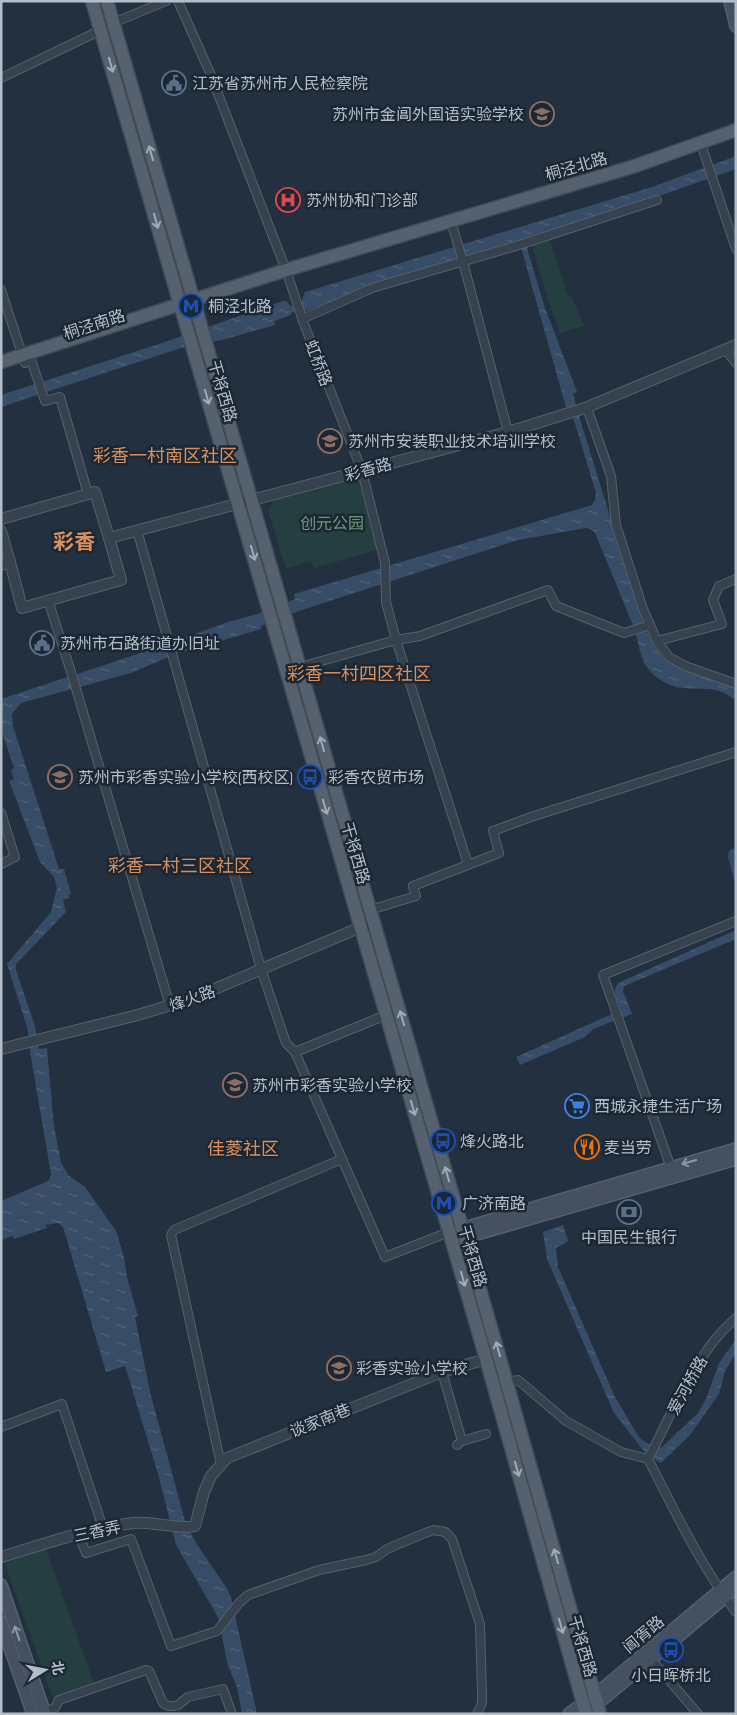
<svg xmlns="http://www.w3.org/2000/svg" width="737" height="1715" viewBox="0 0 737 1715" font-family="'Sofia Sans Condensed','Noto Sans SC',sans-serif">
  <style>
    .park { fill: #253e40 }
    .water { fill: url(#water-ripples) }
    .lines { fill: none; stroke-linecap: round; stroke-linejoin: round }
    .minor-casing { stroke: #55606d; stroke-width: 10 }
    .tertiary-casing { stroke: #55606d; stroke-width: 12 }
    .secondary-casing { stroke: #55606d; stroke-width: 14 }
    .primary-casing { stroke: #404b58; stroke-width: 15 }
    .minor { stroke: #37424f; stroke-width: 8 }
    .tertiary { stroke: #37424f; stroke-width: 10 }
    .secondary { stroke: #455162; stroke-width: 11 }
    .primary { stroke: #55616f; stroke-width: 12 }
    .oneway { stroke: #a0abb8 }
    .oneway2 { stroke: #8c97a6 }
    .labels { text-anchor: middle; stroke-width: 5; stroke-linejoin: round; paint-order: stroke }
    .poi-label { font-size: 16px; fill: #b3bdca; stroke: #1c2734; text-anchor: start }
    .street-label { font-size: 16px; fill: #b3bdca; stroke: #1c2734 }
    .park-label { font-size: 16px; fill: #699c73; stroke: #1c2734 }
    .neighbourhood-label { font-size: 18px; fill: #da905e; stroke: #1c2734 }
    .district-label { font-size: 21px; font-weight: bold; fill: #da905e; stroke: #1c2734 }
  </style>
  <defs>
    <pattern id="water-ripples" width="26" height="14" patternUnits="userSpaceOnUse" patternTransform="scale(1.25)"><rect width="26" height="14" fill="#364c67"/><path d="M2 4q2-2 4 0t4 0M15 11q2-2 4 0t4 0" fill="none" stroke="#51647b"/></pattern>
  </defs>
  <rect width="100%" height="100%" fill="#23303f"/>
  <g class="park">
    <polygon points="550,240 568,296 571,295 584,326 560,333 547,297 532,246"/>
    <path d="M361,476L380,549L314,568L311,561L286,569L269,514C268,506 272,502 278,498Z"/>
    <polygon points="46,1549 96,1689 55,1704 4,1562"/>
  </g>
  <g class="water">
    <path d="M736,156V169L659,196L524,238L544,305L577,392L573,394L579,416C593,461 607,507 621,552C631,584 642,637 666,661L735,687L736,701C714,680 691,695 668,684C658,679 651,674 645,664C639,653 638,640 634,628C621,596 608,564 595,533L591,529L586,528L518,540L299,611L261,626V629L173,655L131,673L21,703L12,714L13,726L59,869H64L71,894L68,895L69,898L63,900L66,912L16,964V970L35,1026L39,1049L47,1048L54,1126L61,1162L68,1175L85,1187L116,1231L124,1257L127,1277L138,1316L135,1317L150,1392L185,1521L196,1543L226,1587L231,1597L256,1709V1714H242L237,1687L228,1666L218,1617L176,1545L158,1474L125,1366L106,1372L63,1227L58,1223L46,1225L47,1228L14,1239L12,1236L1,1240V1201L46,1182L49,1180L51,1174L30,1052L28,1030L7,964L51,912L57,888L54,877L40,862L9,781L14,779L11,770L14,768L1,729V699L159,647L225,623L257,614L295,599L294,594L592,505L595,500L596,493L573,417L569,418L519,240L391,278L380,285L305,311L302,310L291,313V315L274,321L275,325L222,340L178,349L1,407V395L162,343L283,301H286L291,306L301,303L305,292L652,187Z"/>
    <polygon points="736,847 736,886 728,857 729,851"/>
    <path d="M736,930V939L624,986L623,991L632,1014L593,1029L585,1037L520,1065L516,1057L621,1010C618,1000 611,992 618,983Z"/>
    <polygon points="563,1225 568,1240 567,1242 556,1248 558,1267 614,1395 637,1434 642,1440 656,1448 662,1447 698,1413 706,1399 719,1363 736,1339 736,1353 725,1371 719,1394 690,1435 661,1463 647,1455 614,1413 547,1259 543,1232"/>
  </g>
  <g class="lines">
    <defs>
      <g id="minor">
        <polyline points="178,1 210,73 286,270 304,324 362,471 385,563 386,602 396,640 300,667"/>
        <polyline points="113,23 166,1"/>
        <polyline points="1,78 101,30"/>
        <polyline points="703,150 736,249"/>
        <polyline points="453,228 462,258 508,432"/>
        <polyline points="1,290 25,363"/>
        <polyline points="302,319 372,288 519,245 657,200"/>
        <polyline points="725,349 736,363"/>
        <polyline points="29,354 45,401 60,397 88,494"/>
        <polyline points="587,408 611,476 616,525 643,609 657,641 669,657 685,666 736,684"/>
        <polyline points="137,530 261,969 286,1043 295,1052"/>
        <polyline points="48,600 72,675 170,1006"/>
        <polyline points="657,641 722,624 713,600 719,586 736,579"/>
        <polyline points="1,813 15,857 1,864"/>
        <polyline points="468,864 396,640 420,636 548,590 556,606 624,633 650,625"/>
        <polyline points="370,910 416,896 413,886 499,853 493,831 531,817 736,752"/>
        <polyline points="342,1159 295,1052 386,1015"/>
        <polyline points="671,1168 603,975 736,921"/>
        <polyline points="442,1372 462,1441"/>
        <path d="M507,1382L518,1380L566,1421L621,1452L648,1459C675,1511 700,1565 736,1612"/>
        <polyline points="1,1427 62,1404 103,1528"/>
        <polyline points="457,1445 462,1441 486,1434"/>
        <path d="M648,1459C672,1414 696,1351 736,1318"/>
        <polyline points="221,1465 171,1235 174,1230 342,1159 385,1257 449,1232"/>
        <polyline points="78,1534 86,1553 131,1539 171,1646 217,1631 239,1603 248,1595 319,1570 366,1560 376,1557 387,1549 425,1533 434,1530 445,1532 452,1539 480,1624 482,1693 482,1703 477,1714"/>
        <polyline points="651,1659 698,1714"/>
        <polyline points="44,1712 55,1708 59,1700 146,1670 149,1671 163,1703 168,1706 174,1706 178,1705 188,1697 223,1689 232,1714"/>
      </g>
      <g id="tertiary">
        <polyline points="1,519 95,492 109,538"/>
        <polyline points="1,531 10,562"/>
        <polyline points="1,565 10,562 22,608 121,580 109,538 508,432 585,408 736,345"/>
        <polyline points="1,1049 134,1016 191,999 361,927 374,923"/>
        <path d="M1,1557C45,1544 88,1528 134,1523C152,1521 180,1530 195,1526L204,1492L211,1476L227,1458L442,1372L486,1359"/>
      </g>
      <g id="secondary">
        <polyline points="730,1 736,26"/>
        <polyline points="454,1231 736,1149"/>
        <polyline points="456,1240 736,1159"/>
        <polyline points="1,1585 45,1714"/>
        <polyline points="1,1622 33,1714"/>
        <polyline points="591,1709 736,1588"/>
        <polyline points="569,1714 595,1695 736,1577"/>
      </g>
      <g id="primary">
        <polyline points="92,1 486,1359 586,1714"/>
        <polyline points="107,1 499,1355 600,1714"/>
        <polyline points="1,362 286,270 635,166 736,130"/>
      </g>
    </defs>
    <use href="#minor" class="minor-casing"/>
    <use href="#tertiary" class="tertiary-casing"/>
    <use href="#secondary" class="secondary-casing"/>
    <use href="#primary" class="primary-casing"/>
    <use href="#minor" class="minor"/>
    <use href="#tertiary" class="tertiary"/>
    <use href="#secondary" class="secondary"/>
    <use href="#primary" class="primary"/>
  </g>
  <defs><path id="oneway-shaft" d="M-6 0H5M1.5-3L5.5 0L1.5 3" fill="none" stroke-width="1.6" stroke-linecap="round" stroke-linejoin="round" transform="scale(1.25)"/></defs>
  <g class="oneway">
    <use href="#oneway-shaft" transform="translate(111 65) rotate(74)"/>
    <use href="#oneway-shaft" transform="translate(151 153) rotate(-106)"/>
    <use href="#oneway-shaft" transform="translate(156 221) rotate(74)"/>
    <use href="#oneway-shaft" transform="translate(207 397) rotate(74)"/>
    <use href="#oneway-shaft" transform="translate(253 553) rotate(74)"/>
    <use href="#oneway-shaft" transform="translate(322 744) rotate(-106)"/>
    <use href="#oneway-shaft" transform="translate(325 807) rotate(74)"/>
    <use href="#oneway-shaft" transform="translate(402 1018) rotate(-106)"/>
    <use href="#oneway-shaft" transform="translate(413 1108) rotate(74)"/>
    <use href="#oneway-shaft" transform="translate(447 1174) rotate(-106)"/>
    <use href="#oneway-shaft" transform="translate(463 1279) rotate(74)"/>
    <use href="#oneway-shaft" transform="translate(498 1349) rotate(-106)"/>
    <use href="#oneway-shaft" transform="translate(517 1469) rotate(74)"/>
    <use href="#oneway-shaft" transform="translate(556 1556) rotate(-106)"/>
    <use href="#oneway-shaft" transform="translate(561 1626) rotate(74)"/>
  </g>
  <g class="oneway2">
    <use href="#oneway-shaft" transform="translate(689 1162) rotate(164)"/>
    <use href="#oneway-shaft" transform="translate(17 1633) rotate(-109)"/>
  </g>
  <defs>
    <symbol id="civic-ring" viewBox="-11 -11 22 22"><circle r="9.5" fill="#1c2734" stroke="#5c6f8a" stroke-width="1.5"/><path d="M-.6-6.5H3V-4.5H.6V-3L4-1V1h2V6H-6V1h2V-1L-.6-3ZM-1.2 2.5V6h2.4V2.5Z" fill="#5c6f8a"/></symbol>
    <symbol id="school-ring" viewBox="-11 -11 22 22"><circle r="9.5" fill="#1c2734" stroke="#8d6e63" stroke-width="1.5"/><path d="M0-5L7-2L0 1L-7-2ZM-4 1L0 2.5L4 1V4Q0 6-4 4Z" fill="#8d6e63"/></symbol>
    <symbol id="hospital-ring" viewBox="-11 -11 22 22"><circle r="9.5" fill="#1c2734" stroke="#e0444e" stroke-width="1.5"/><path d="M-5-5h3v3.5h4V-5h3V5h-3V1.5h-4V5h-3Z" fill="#e0444e"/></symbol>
    <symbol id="metro-ring" viewBox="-11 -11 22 22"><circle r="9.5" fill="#1c2734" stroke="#1a4fb4" stroke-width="1.5"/><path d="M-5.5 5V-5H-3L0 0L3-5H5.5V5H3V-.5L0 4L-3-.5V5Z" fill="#1a4fb4"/></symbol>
    <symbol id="university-ring" viewBox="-11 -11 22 22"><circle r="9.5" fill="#1c2734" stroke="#8d6e63" stroke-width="1.5"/><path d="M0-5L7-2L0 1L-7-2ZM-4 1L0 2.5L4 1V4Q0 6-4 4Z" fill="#8d6e63"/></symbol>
    <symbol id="bus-ring" viewBox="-11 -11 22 22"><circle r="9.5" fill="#1c2734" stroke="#1a4fb4" stroke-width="1.5"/><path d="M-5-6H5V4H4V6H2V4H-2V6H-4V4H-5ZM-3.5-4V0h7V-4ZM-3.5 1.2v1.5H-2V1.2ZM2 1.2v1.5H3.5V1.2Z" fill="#1a4fb4"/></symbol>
    <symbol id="supermarket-ring" viewBox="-11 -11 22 22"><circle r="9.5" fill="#1c2734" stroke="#3f7fe0" stroke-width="1.5"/><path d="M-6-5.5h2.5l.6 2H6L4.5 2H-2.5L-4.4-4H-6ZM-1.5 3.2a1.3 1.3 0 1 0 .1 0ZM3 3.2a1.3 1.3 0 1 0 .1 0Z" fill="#3f7fe0"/></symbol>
    <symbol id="restaurant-ring" viewBox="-11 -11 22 22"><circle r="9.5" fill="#1c2734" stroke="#e8710a" stroke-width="1.5"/><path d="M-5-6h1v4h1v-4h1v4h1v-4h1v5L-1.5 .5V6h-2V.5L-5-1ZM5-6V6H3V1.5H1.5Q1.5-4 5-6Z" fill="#e8710a"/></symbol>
    <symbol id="bank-ring" viewBox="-11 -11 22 22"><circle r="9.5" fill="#1c2734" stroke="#5c6f8a" stroke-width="1.5"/><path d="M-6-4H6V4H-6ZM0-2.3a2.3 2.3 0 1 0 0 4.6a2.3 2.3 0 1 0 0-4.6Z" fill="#5c6f8a"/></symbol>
  </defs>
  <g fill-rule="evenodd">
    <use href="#civic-ring" x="160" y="69" width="28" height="28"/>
    <use href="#school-ring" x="528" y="100" width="28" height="28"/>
    <use href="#hospital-ring" x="274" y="186" width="28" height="28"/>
    <use href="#metro-ring" x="177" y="292" width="28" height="28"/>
    <use href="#university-ring" x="316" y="427" width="28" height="28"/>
    <use href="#civic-ring" x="28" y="629" width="28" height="28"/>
    <use href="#school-ring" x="46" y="763" width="28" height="28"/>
    <use href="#bus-ring" x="296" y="763" width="28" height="28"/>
    <use href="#school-ring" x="221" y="1071" width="28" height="28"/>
    <use href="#supermarket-ring" x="563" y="1092" width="28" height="28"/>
    <use href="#bus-ring" x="429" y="1127" width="28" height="28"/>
    <use href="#restaurant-ring" x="573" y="1133" width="28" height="28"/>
    <use href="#metro-ring" x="430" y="1189" width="28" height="28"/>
    <use href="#bank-ring" x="615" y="1198" width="28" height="28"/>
    <use href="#school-ring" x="325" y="1354" width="28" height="28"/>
    <use href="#bus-ring" x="657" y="1636" width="28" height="28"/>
  </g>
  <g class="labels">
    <g class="poi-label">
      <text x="192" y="89">江苏省苏州市人民检察院</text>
      <text x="524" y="120" text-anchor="end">苏州市金阊外国语实验学校</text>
      <text x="306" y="206">苏州协和门诊部</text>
      <text x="208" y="312">桐泾北路</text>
      <text x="348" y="447">苏州市安装职业技术培训学校</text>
      <text x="60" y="649">苏州市石路街道办旧址</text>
      <text x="78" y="783">苏州市彩香实验小学校(西校区)</text>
      <text x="328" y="783">彩香农贸市场</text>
      <text x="252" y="1091">苏州市彩香实验小学校</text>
      <text x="594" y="1112">西城永捷生活广场</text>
      <text x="460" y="1147">烽火路北</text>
      <text x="604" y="1153">麦当劳</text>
      <text x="462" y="1209">广济南路</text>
      <text x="629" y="1243" text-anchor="middle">中国民生银行</text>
      <text x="356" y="1374">彩香实验小学校</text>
      <text x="671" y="1681" text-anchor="middle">小日晖桥北</text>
    </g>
    <g class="street-label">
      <text transform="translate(576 166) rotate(-16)" y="6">桐泾北路</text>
      <text transform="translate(94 324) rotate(-18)" y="6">桐泾南路</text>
      <text transform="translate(319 363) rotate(69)" y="6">虹桥路</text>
      <text transform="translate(223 391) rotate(74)" y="6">干将西路</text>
      <text transform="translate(368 469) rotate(-15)" y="6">彩香路</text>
      <text transform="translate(356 853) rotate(74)" y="6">干将西路</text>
      <text transform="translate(192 998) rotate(-20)" y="6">烽火路</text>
      <text transform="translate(473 1256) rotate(74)" y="6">干将西路</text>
      <text transform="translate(687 1385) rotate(-61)" y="6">爱河桥路</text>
      <text transform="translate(320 1420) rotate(-22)" y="6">谈家南巷</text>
      <text transform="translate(97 1531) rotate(-12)" y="6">三香弄</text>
      <text transform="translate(643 1634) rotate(-40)" y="6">阊胥路</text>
      <text transform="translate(583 1646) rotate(74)" y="6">干将西路</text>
    </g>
    <g class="park-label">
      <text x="332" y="529">创元公园</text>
    </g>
    <g class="neighbourhood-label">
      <text x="165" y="462">彩香一村南区社区</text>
      <text x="359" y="680">彩香一村四区社区</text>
      <text x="180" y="872">彩香一村三区社区</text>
      <text x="243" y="1155">佳菱社区</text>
    </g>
    <g class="district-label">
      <text x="74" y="549">彩香</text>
    </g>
  </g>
  <rect width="737" height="1715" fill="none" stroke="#b3bdca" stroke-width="5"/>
  <g transform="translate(45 1670) rotate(80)" stroke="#1c2734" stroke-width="4" paint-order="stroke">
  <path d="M0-4L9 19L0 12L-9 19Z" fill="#b3bdca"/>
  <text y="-8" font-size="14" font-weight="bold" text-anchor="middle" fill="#b3bdca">北</text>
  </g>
</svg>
